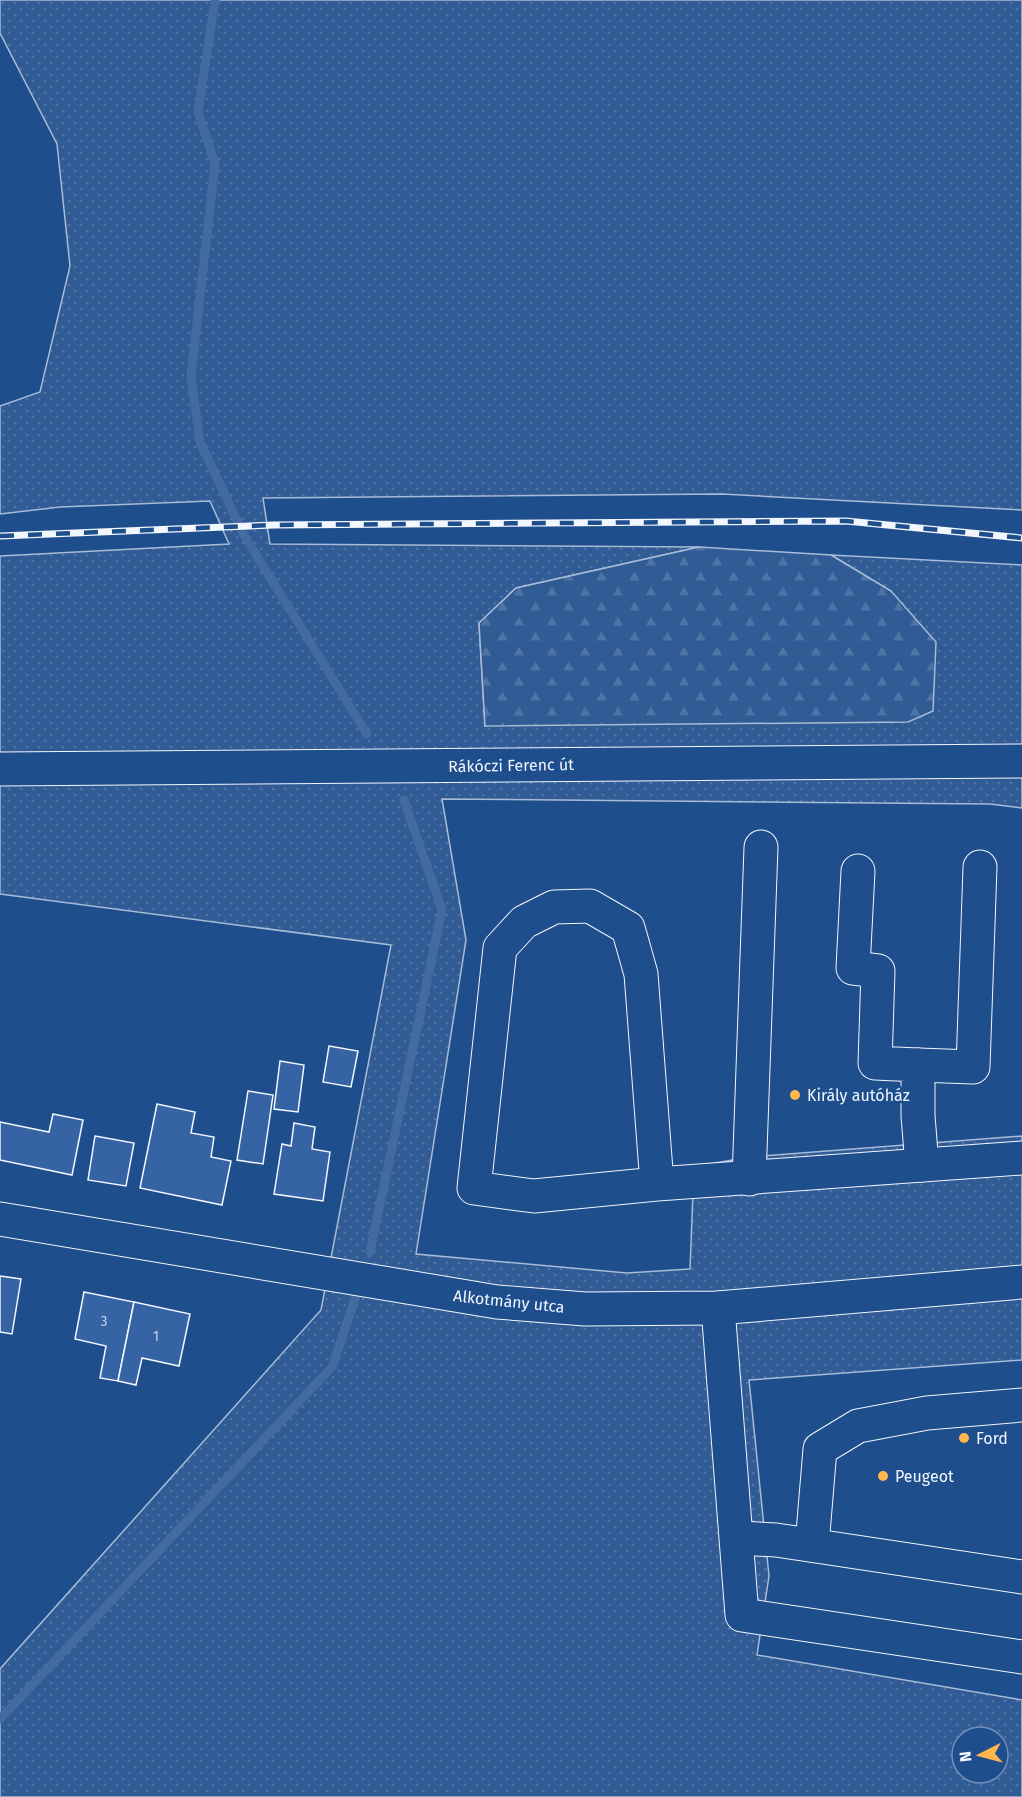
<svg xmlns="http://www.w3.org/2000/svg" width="1022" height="1797" viewBox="0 0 1022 1797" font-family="'Fira Sans',sans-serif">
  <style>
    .grass { fill: url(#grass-dots); stroke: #a8bbd7; stroke-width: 1.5; fill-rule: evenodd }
    .forest { fill: url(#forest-firs); stroke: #a8bbd7; stroke-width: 1.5 }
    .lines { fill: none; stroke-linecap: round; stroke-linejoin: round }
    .stream { stroke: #446ba0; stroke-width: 9 }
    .building { fill: #3563a3; stroke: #f2f6ff; stroke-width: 1.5 }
    .minor-casing { stroke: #f2f6ff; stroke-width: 35 }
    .major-casing { stroke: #f2f6ff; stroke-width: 35 }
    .minor { stroke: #1f4e8c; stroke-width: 33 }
    .major { stroke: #1f4e8c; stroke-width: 33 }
    .rail-casing { stroke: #f2f6ff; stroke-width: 7 }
    .rail { stroke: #1f4e8c; stroke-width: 4.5; stroke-dasharray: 14; stroke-linecap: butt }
    .poi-dot { fill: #ffb74d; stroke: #1f4e8c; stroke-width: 2 }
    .labels { text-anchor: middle; stroke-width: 4.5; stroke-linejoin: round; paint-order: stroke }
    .number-label { font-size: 14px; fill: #c3d1e8 }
    .street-label { font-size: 16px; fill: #f2f6ff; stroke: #1f4e8c }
    .poi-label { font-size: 16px; fill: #f2f6ff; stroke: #1f4e8c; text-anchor: start }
  </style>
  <defs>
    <pattern id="grass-dots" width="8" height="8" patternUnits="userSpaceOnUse" patternTransform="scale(1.5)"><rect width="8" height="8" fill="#305b95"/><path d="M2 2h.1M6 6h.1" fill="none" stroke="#4e73a5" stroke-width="1.8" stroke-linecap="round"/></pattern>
    <pattern id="forest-firs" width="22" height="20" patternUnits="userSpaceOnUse" patternTransform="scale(1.5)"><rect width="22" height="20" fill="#305b95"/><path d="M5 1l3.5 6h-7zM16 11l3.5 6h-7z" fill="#4e73a5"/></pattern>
  </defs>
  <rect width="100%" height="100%" fill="#1f4e8c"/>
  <path class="grass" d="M0,0H1022V510L722,494L263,498L270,544L699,547L516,588L479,623L485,726L891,591L831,555L1022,565V808L990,804L442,799L466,940L416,1254L627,1273L690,1269L694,1167L749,1157L1022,1136V1360L749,1380L769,1576L757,1655L1022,1700V1797H0V1669L321,1310L391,945L0,894V556L229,544L210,501L60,507L0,514V406L40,392L70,266L57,144L0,33ZM962,1737H998V1773H962Z"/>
  <polygon class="forest" points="699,547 831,555 891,591 936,642 933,711 908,722 485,726 479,623 516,588"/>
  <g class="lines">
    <g class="stream">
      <polyline points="215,0 198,112 215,164 191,376 200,442 245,537 367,734"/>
      <polyline points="370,1252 442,910 404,800"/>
      <polyline points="0,1719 332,1367 357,1293"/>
    </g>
  </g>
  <g class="building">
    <polygon points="329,1046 358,1051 351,1087 323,1082"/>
    <polygon points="280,1061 304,1065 298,1112 274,1109"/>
    <polygon points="248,1091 273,1095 263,1164 237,1160"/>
    <polygon points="157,1104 195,1112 191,1133 214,1137 211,1157 231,1161 222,1205 140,1188"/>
    <polygon points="53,1114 83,1120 72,1175 0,1160 0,1122 49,1132"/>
    <polygon points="294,1123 315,1127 312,1149 330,1152 323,1201 274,1194 282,1144 291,1146"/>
    <polygon points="95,1136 134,1143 126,1186 88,1180"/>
    <polygon points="0,1276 21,1279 12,1334 0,1332"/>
    <polygon points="84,1292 134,1302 118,1381 100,1378 106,1346 75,1339"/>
    <polygon points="134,1302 190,1314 179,1366 142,1358 136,1385 118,1381"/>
  </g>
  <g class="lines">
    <defs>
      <g id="minor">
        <polyline points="858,871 853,968 878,971 875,1063 918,1065 918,1116 922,1165"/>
        <polyline points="918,1065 973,1067 980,867"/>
        <polyline points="749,1179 761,847"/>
        <polyline points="657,1184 641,974 628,928 590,906 554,907 524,922 500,948 474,1188 534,1196 657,1184 1022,1158"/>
        <polyline points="0,1219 497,1302 585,1309 718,1308 1022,1282"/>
        <polyline points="718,1308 742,1615 1022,1657"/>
        <polyline points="738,1538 776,1540 1022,1577"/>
        <polyline points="812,1545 820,1449 858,1426 927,1413 1022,1405"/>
      </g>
      <polyline id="major" points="0,769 1022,761"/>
    </defs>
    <use href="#minor" class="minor-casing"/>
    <use href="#major" class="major-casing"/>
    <use href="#minor" class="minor"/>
    <use href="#major" class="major"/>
    <defs>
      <polyline id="rail" points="0,536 275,525 846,521 1022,538"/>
    </defs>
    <use href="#rail" class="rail-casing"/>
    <use href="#rail" class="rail"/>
  </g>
  <g class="poi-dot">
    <circle cx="795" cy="1095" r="6"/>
    <circle cx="964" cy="1438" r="6"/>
    <circle cx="883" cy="1476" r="6"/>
  </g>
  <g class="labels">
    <g class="number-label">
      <text x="104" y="1326">3</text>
      <text x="156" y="1341">1</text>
    </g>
    <g class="street-label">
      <text transform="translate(511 765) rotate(-1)" y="6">Rákóczi Ferenc út</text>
      <text transform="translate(509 1301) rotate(6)" y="6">Alkotmány utca</text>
    </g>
    <g class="poi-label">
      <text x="807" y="1101">Király autóház</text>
      <text x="976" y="1444">Ford</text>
      <text x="895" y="1482">Peugeot</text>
    </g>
  </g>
  <g transform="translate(980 1755) rotate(264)"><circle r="28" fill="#1f4e8c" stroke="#7391ba" stroke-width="1.5"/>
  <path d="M0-4.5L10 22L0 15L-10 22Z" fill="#ffb74d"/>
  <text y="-9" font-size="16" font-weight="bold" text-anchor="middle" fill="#f2f6ff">N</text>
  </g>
</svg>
